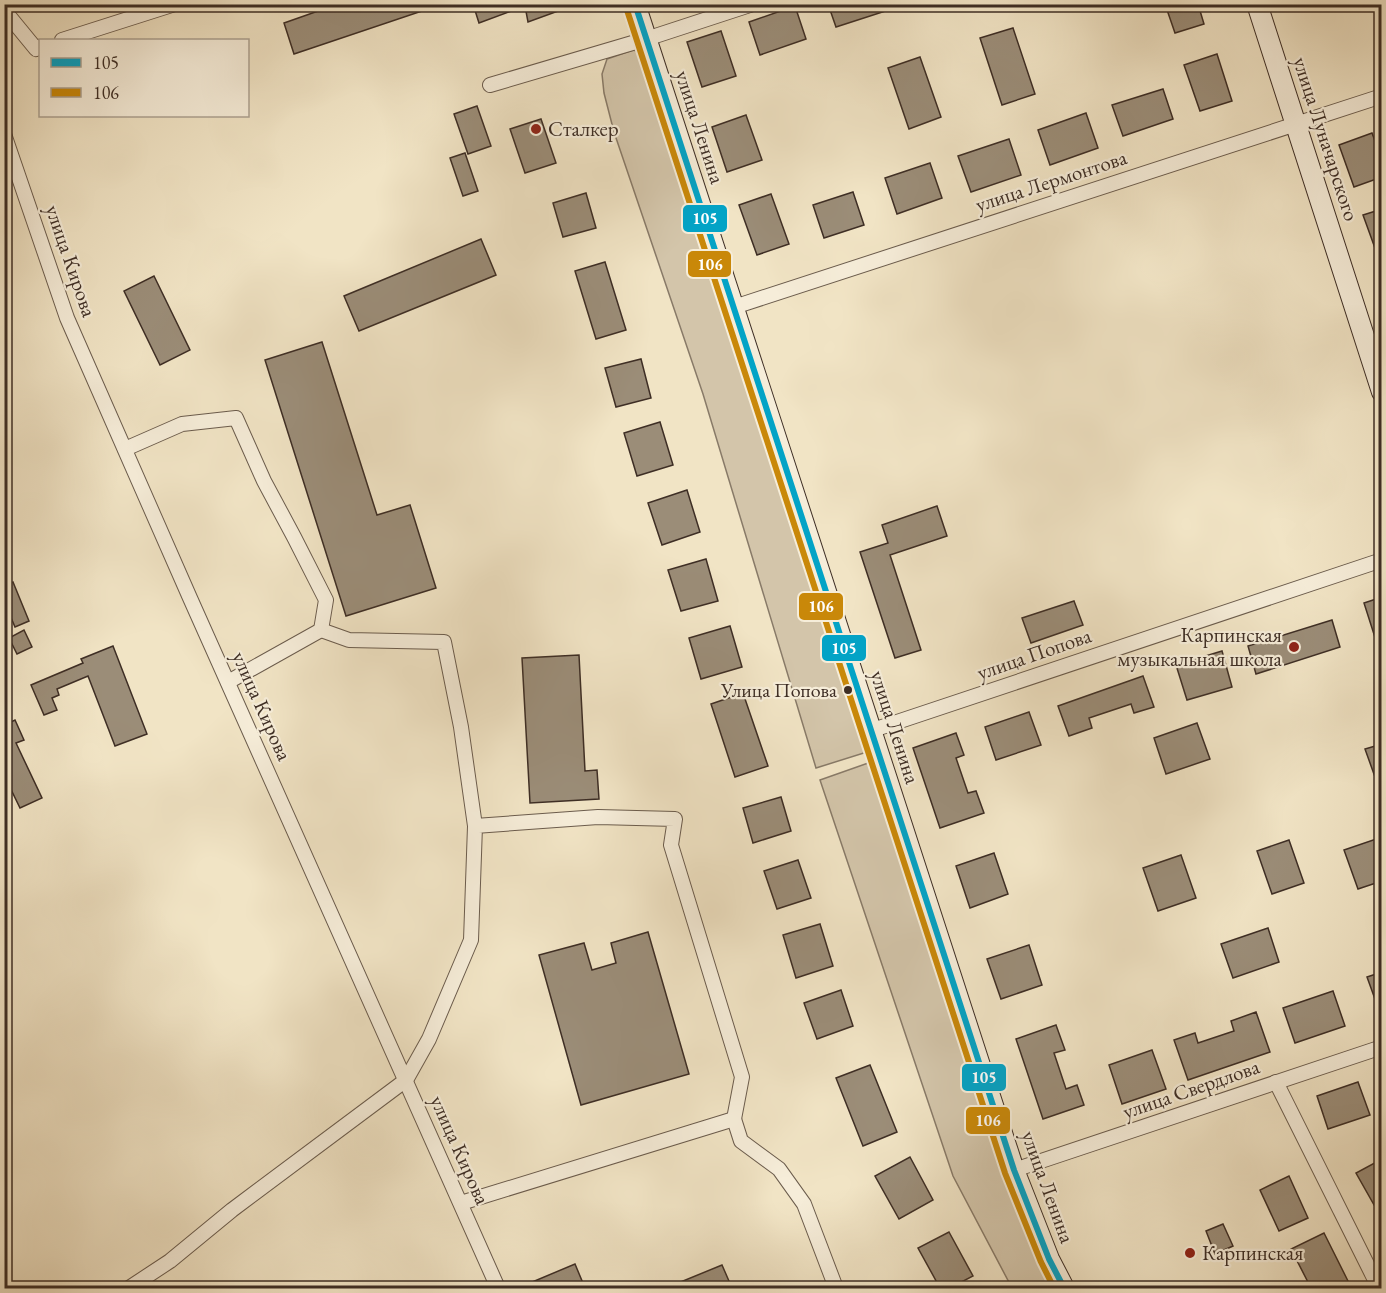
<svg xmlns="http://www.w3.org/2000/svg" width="1386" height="1293" viewBox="0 0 1386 1293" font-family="'EB Garamond',serif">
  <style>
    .green { fill: #d3c5aa; stroke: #887a68; stroke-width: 1.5 }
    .building { fill: #9b8d78; stroke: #3e2e25; stroke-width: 1.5 }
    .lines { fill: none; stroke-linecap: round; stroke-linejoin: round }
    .street-casing { stroke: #6b5c4d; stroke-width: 16 }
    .secondary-casing { stroke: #3e2e25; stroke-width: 22 }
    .street { stroke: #f6edd9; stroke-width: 14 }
    .secondary { stroke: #f6edd9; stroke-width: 20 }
    .bus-1-casing { stroke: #f6edd9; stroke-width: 10 }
    .bus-2-casing { stroke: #f6edd9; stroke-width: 10 }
    .bus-1 { stroke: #03a3c6; stroke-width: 6 }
    .bus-2 { stroke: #c98809; stroke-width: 6 }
    .poi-dot { fill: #8f2418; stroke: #f6edd9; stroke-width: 2 }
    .bus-dot { fill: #3e2e25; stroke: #f6edd9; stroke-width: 2 }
    .labels { text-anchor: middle; stroke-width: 4.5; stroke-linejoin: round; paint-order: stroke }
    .bus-label { font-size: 20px; fill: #3e2e25; stroke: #f6edd9; text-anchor: end }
    .street-label { font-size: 21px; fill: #3e2e25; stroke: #f6edd9 }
    .poi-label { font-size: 21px; fill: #3e2e25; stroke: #f6edd9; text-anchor: start }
    .line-badge { stroke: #f6edd9; stroke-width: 2 }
    .badge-label { font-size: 16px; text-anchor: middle; font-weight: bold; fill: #fff }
  </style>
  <rect width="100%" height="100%" fill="#f1e4c5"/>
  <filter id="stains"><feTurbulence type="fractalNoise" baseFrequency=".00333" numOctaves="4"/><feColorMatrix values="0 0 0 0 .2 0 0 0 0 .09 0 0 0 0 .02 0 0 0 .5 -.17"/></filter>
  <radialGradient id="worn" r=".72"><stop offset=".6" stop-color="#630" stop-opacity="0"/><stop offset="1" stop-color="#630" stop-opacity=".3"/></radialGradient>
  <g class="green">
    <polygon points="633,50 640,52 867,752 816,768 703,394 614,132 604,93 602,74 607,59"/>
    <polygon points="871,762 1054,1288 1012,1288 953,1176 820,780"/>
  </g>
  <g class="building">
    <polygon points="338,4 434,4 434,7 294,54 284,23"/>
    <polygon points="473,4 572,4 572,6 528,22 525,6 479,23"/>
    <polygon points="828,4 898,4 898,7 836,27"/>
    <polygon points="1165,4 1198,4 1204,24 1175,33"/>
    <polygon points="795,6 806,39 760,55 749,22"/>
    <polygon points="1013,28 1035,94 1002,105 980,38"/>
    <polygon points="721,31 736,76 702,87 687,42"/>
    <polygon points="1217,54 1232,101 1200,111 1184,65"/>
    <polygon points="920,57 941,117 909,129 888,68"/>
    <polygon points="1163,89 1173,119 1123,136 1112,105"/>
    <polygon points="477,106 491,146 468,154 454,114"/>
    <polygon points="1086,113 1098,148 1050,165 1038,130"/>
    <polygon points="746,115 762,160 727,172 712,127"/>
    <polygon points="541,119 556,163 525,173 510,129"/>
    <polygon points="1372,133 1382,160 1382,177 1354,187 1339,145"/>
    <polygon points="1009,139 1021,175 971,192 958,156"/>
    <polygon points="465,153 478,191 463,196 450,158"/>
    <polygon points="930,163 942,198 897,214 885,178"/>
    <polygon points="853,192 864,225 824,238 813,205"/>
    <polygon points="586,193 596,228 563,237 553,203"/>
    <polygon points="771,194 789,244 757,255 739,205"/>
    <polygon points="1382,209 1382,262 1380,262 1363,215"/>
    <polygon points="481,239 496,275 359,331 344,296"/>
    <polygon points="605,262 626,330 596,339 575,271"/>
    <polygon points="154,276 190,350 160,365 124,291"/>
    <polygon points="322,342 377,515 410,505 436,588 346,616 265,360"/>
    <polygon points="641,359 651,398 616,407 605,368"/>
    <polygon points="660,422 673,465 637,476 624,433"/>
    <polygon points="687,490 700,532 662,545 648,503"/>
    <polygon points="937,506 947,536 890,555 921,650 895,658 860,552 888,543 882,525"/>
    <polygon points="706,559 718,601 681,611 668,570"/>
    <polygon points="13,582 29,621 15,627 4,601 4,586"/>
    <polygon points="1382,597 1382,650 1379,650 1364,603"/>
    <polygon points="1074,601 1083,625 1031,643 1022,618"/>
    <polygon points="1332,620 1340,647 1256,674 1248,646"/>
    <polygon points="730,626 742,667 701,679 689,638"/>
    <polygon points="24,630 32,647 17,654 9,638"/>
    <polygon points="113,646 147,734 115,746 88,676 57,689 59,695 52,698 57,710 44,715 31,685 83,663 81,659"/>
    <polygon points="1222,651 1232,687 1187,700 1176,665"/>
    <polygon points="579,655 585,771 597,770 599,799 530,803 522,658"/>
    <polygon points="1143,676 1154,707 1134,713 1131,704 1089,718 1092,728 1069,736 1058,706"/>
    <polygon points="743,693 768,766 735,777 711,704"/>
    <polygon points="1029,712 1041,745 996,760 985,727"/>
    <polygon points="4,717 7,724 15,720 24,740 16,743 42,798 20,808 4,775"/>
    <polygon points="1197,723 1210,759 1166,774 1154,738"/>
    <polygon points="956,733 964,755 956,758 968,793 976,791 984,813 940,828 913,748"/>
    <polygon points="1382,744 1382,790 1380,791 1365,749"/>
    <polygon points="781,797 791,831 753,843 743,808"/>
    <polygon points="1382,837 1382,881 1358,889 1344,850"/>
    <polygon points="1289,840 1304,883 1272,894 1257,851"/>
    <polygon points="994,853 1008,894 970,908 956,866"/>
    <polygon points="1181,855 1196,898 1158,911 1143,868"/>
    <polygon points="798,860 811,898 777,909 764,871"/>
    <polygon points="820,924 833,966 796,978 783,935"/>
    <polygon points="1268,928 1279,962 1233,978 1221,944"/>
    <polygon points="648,932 689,1074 581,1105 539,955 584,943 592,970 616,963 611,943"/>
    <polygon points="1029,945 1042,985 1001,999 987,959"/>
    <polygon points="1382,972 1382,1013 1380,1013 1367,977"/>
    <polygon points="841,990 853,1026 817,1039 804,1003"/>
    <polygon points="1333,991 1345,1026 1295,1043 1283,1008"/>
    <polygon points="1256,1012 1270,1052 1188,1080 1174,1040 1195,1033 1198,1043 1234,1031 1231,1021"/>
    <polygon points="1056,1025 1065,1050 1054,1053 1066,1089 1077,1085 1084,1105 1043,1119 1016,1039"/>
    <polygon points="1152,1050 1166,1089 1122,1104 1109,1065"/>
    <polygon points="870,1065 897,1132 863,1146 836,1078"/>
    <polygon points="1358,1082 1370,1115 1328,1129 1317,1096"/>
    <polygon points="910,1157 933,1200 899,1219 875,1176"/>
    <polygon points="1382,1159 1382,1219 1356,1173"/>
    <polygon points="1289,1176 1308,1218 1279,1231 1260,1190"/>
    <polygon points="1223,1224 1233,1246 1215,1254 1206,1231"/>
    <polygon points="949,1232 973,1276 950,1288 940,1288 918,1248"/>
    <polygon points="1324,1233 1349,1283 1337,1288 1311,1288 1291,1249"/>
    <polygon points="575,1264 585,1288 518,1288"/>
    <polygon points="722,1265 732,1288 666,1288"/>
  </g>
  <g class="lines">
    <defs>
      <g id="street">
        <polyline points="4,10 36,49 40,47"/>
        <polyline points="62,40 175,4"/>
        <polyline points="490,85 646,39 753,4"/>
        <polyline points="4,134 67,318 190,598 498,1288"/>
        <polyline points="734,307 1382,96"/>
        <polyline points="125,449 182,424 236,418 264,481 294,537 326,600 321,630 349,640 444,642 461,727 475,826"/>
        <polyline points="228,682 321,630"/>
        <polyline points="870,731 1382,560"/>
        <polyline points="1276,1082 1379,1288"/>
        <polyline points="734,1119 741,1141 779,1169 804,1204 836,1288"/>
        <polyline points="1014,1170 1382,1047"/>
        <polyline points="129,1288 170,1261 232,1210 406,1080 429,1039 471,940 475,826 598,817 675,819 671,845 742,1077 734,1119 461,1203"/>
      </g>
      <g id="secondary">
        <polyline points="635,4 1014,1170 1049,1259 1064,1288"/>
        <polyline points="1257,4 1382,392"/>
      </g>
    </defs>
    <use href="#street" class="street-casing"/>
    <use href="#secondary" class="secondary-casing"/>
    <use href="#street" class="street"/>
    <use href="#secondary" class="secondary"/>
    <defs>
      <polyline id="bus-1" points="635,4 1014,1170 1049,1259 1064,1288"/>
      <polyline id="bus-2" points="626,7 1005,1173 1041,1262 1054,1288"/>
    </defs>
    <use href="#bus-1" class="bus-1-casing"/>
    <use href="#bus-2" class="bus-2-casing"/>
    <use href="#bus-1" class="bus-1"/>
    <use href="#bus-2" class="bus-2"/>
  </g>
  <g class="poi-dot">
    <circle cx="536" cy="129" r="6"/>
    <circle cx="1294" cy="647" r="6"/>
    <circle cx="1190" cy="1253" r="6"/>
  </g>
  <circle class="bus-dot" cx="848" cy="690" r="5"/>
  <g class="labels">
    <g class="bus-label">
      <text x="837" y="697">Улица Попова</text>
    </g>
    <g class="street-label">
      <text transform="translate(700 127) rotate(72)" y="7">улица Ленина</text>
      <text transform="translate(1326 139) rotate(72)" y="7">улица Луначарского</text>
      <text transform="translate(1051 181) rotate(-18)" y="7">улица Лермонтова</text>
      <text transform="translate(71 261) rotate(71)" y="7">улица Кирова</text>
      <text transform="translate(1034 654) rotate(-19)" y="7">улица Попова</text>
      <text transform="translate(262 706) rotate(66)" y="7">улица Кирова</text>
      <text transform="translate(895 727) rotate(72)" y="7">улица Ленина</text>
      <text transform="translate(1191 1089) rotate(-19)" y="7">улица Свердлова</text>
      <text transform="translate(460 1150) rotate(66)" y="7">улица Кирова</text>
      <text transform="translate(1048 1187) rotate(70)" y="7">улица Ленина</text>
    </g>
    <g class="poi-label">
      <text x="548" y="136">Сталкер</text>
      <text x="1282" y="642" text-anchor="end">Карпинская<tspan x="1282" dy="24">музыкальная школа</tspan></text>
      <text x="1202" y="1260">Карпинская</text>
    </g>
  </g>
  <g class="line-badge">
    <rect x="682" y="204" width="46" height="29" rx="6" fill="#03a3c6"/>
    <rect x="687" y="250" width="45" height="28" rx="6" fill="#c98809"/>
    <rect x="798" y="592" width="46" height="29" rx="6" fill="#c98809"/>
    <rect x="821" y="634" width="46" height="28" rx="6" fill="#03a3c6"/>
    <rect x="961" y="1063" width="46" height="29" rx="6" fill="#03a3c6"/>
    <rect x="965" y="1106" width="46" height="29" rx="6" fill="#c98809"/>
  </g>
  <g class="badge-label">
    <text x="705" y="224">105</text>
    <text x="710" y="270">106</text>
    <text x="821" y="612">106</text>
    <text x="844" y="654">105</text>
    <text x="984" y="1083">105</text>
    <text x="988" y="1126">106</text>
  </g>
  <rect width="1386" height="1293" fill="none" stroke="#f1e4c5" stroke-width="24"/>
  <rect x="6" y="6" width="1374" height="1281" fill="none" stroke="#3e2e25" stroke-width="3"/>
  <rect x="12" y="12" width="1362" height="1269" fill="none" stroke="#3e2e25" stroke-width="1.5"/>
  <rect x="39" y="39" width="210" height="78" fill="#f6edd9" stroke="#aca191" stroke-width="1.5"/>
  <rect x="51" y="58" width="30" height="9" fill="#03a3c6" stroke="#aca191" stroke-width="1.5"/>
  <text x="93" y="69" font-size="18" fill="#3e2e25">105</text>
  <rect x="51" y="88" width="30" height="9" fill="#c98809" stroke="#aca191" stroke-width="1.5"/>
  <text x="93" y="99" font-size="18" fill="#3e2e25">106</text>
  <rect width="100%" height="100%" filter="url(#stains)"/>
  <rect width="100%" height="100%" fill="url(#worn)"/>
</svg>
